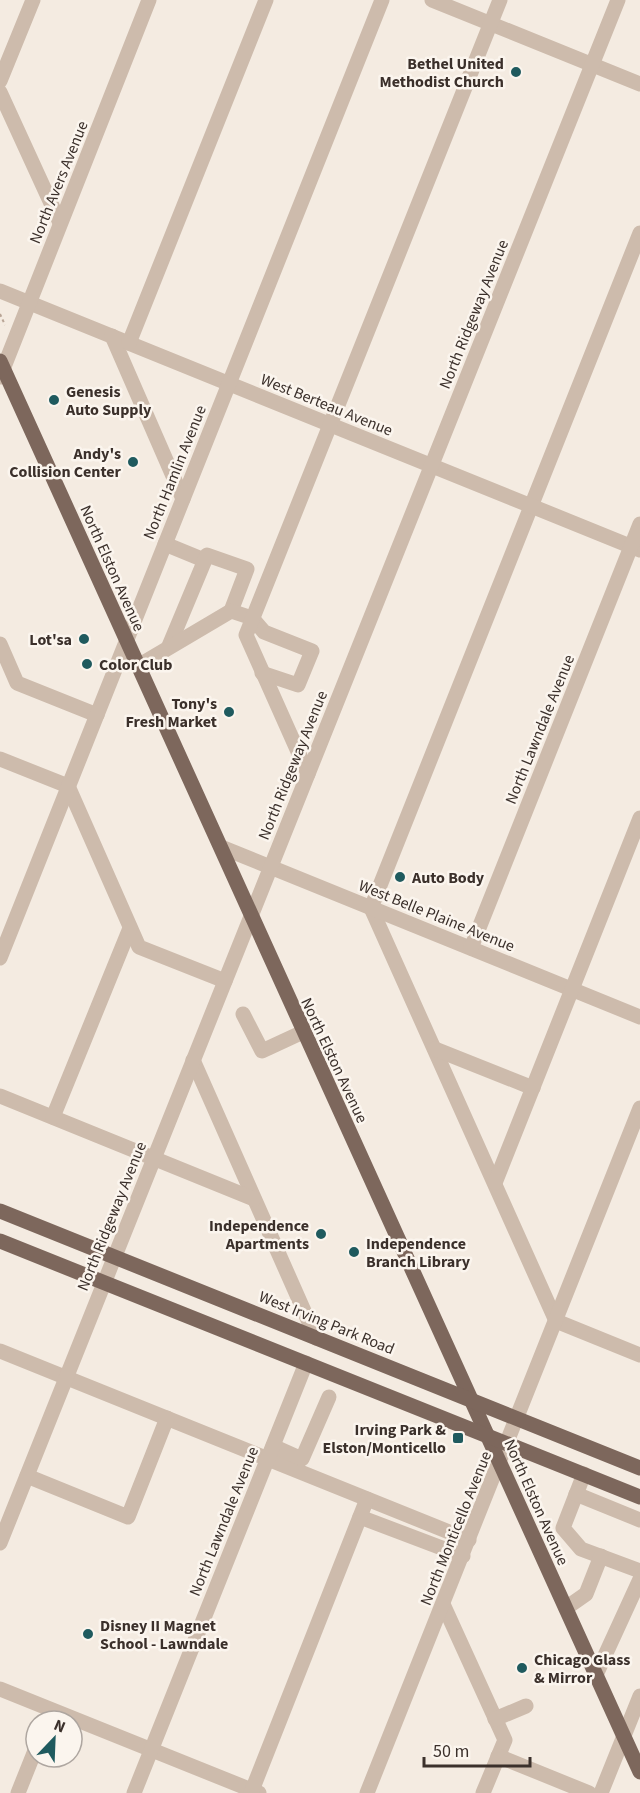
<svg xmlns="http://www.w3.org/2000/svg" width="640" height="1793" viewBox="0 0 640 1793" font-family="'Source Sans 3',sans-serif">
  <style>
    .lines { fill: none; stroke-linecap: round; stroke-linejoin: round }
    .path { stroke: #b9a596; stroke-width: 2; stroke-dasharray: 3 3; stroke-linecap: butt }
    .minor { stroke: #cdbbac; stroke-width: 15 }
    .major { stroke: #7d675c; stroke-width: 15 }
    .poi-dot { fill: #1f5a5e; stroke: #fbf5ee; stroke-width: 2 }
    .labels { text-anchor: middle; stroke-width: 5; stroke-linejoin: round; paint-order: stroke }
    .poi-label { font-size: 16px; font-weight: bold; fill: #3b302b; stroke: #fbf5ee; text-anchor: end }
    .street-label { font-size: 16px; fill: #3b302b; stroke: #fbf5ee }
  </style>
  <rect width="100%" height="100%" fill="#f4ebe1"/>
  <g class="lines">
    <polyline class="path" points="0,314 5,325"/>
    <g class="minor">
      <polyline points="432,0 640,84"/>
      <polyline points="0,81 33,0"/>
      <polyline points="0,92 60,223"/>
      <polyline points="640,233 371,908 556,1321 640,1355"/>
      <polyline points="0,291 640,550"/>
      <polyline points="112,336 183,499"/>
      <polyline points="129,343 266,0"/>
      <polyline points="0,377 149,0"/>
      <polyline points="165,544 204,560"/>
      <polyline points="0,644 17,683 97,715"/>
      <polyline points="169,646 207,555 247,569 231,611"/>
      <polyline points="138,666 231,611 252,618 264,632 312,651 298,685 262,673"/>
      <polyline points="0,759 68,786 139,947 225,981"/>
      <polyline points="308,774 246,635 500,0"/>
      <polyline points="221,847 640,1017"/>
      <polyline points="471,948 640,524"/>
      <polyline points="0,958 382,0"/>
      <polyline points="243,1014 262,1051 303,1032"/>
      <polyline points="435,1049 533,1088"/>
      <polyline points="193,1060 316,1338"/>
      <polyline points="0,1096 254,1199"/>
      <polyline points="53,1117 130,928"/>
      <polyline points="495,1183 640,818"/>
      <polyline points="0,1351 469,1540"/>
      <polyline points="273,1446 302,1459 329,1397"/>
      <polyline points="584,1474 563,1528 581,1549 640,1571"/>
      <polyline points="27,1476 128,1517 167,1418"/>
      <polyline points="576,1494 640,1520"/>
      <polyline points="360,1517 463,1556"/>
      <polyline points="0,1543 618,0"/>
      <polyline points="443,1604 505,1740 483,1793"/>
      <polyline points="566,1608 586,1594 601,1556"/>
      <polyline points="596,1675 640,1579"/>
      <polyline points="0,1689 259,1793"/>
      <polyline points="495,1719 526,1706"/>
      <polyline points="498,1756 589,1793"/>
      <polyline points="18,1793 36,1748"/>
      <polyline points="134,1793 306,1363"/>
      <polyline points="251,1793 367,1499"/>
      <polyline points="367,1793 640,1108"/>
      <polyline points="601,1793 640,1696"/>
    </g>
    <g class="major">
      <polyline points="0,361 640,1772"/>
      <polyline points="0,1211 640,1468"/>
      <polyline points="0,1241 640,1497"/>
    </g>
  </g>
  <g class="poi-dot">
    <circle cx="516" cy="72" r="6"/>
    <circle cx="54" cy="400" r="6"/>
    <circle cx="133" cy="462" r="6"/>
    <circle cx="84" cy="639" r="6"/>
    <circle cx="87" cy="664" r="6"/>
    <circle cx="229" cy="712" r="6"/>
    <circle cx="400" cy="877" r="6"/>
    <circle cx="321" cy="1234" r="6"/>
    <circle cx="354" cy="1252" r="6"/>
    <rect x="452" y="1432" width="12" height="12" rx="3"/>
    <circle cx="88" cy="1634" r="6"/>
    <circle cx="522" cy="1668" r="6"/>
  </g>
  <g class="labels">
    <g class="poi-label">
      <text x="504" y="69">Bethel United<tspan x="504" dy="18">Methodist Church</tspan></text>
      <text x="66" y="397" text-anchor="start">Genesis<tspan x="66" dy="18">Auto Supply</tspan></text>
      <text x="121" y="459">Andy's<tspan x="121" dy="18">Collision Center</tspan></text>
      <text x="72" y="645">Lot'sa</text>
      <text x="99" y="670" text-anchor="start">Color Club</text>
      <text x="217" y="709">Tony's<tspan x="217" dy="18">Fresh Market</tspan></text>
      <text x="412" y="883" text-anchor="start">Auto Body</text>
      <text x="309" y="1231">Independence<tspan x="309" dy="18">Apartments</tspan></text>
      <text x="366" y="1249" text-anchor="start">Independence<tspan x="366" dy="18">Branch Library</tspan></text>
      <text x="446" y="1435">Irving Park &amp;<tspan x="446" dy="18">Elston/Monticello</tspan></text>
      <text x="100" y="1631" text-anchor="start">Disney II Magnet<tspan x="100" dy="18">School - Lawndale</tspan></text>
      <text x="534" y="1665" text-anchor="start">Chicago Glass<tspan x="534" dy="18">&amp; Mirror</tspan></text>
    </g>
    <g class="street-label">
      <text transform="translate(58 182) rotate(-68)" y="6">North Avers Avenue</text>
      <text transform="translate(473 314) rotate(-68)" y="6">North Ridgeway Avenue</text>
      <text transform="translate(327 404) rotate(22)" y="6">West Berteau Avenue</text>
      <text transform="translate(174 472) rotate(-68)" y="6">North Hamlin Avenue</text>
      <text transform="translate(113 568) rotate(66)" y="6">North Elston Avenue</text>
      <text transform="translate(539 729) rotate(-68)" y="6">North Lawndale Avenue</text>
      <text transform="translate(292 765) rotate(-68)" y="6">North Ridgeway Avenue</text>
      <text transform="translate(437 915) rotate(22)" y="6">West Belle Plaine Avenue</text>
      <text transform="translate(335 1060) rotate(65)" y="6">North Elston Avenue</text>
      <text transform="translate(111 1216) rotate(-68)" y="6">North Ridgeway Avenue</text>
      <text transform="translate(327 1322) rotate(22)" y="6">West Irving Park Road</text>
      <text transform="translate(537 1502) rotate(66)" y="6">North Elston Avenue</text>
      <text transform="translate(223 1521) rotate(-68)" y="6">North Lawndale Avenue</text>
      <text transform="translate(455 1528) rotate(-68)" y="6">North Monticello Avenue</text>
    </g>
  </g>
  <g transform="translate(54 1739) rotate(23)"><circle r="28" fill="#fbf5ee" stroke="#aea6a0" stroke-width="1.5"/>
  <path d="M0-4.5L10 22L0 15L-10 22Z" fill="#1f5a5e"/>
  <text y="-9" font-size="16" font-weight="bold" text-anchor="middle" fill="#3b302b">N</text>
  </g>
  <path d="M424 1757v9h106v-9" fill="none" stroke="#3b302b" stroke-width="3"/>
  <text x="433" y="1757" font-size="18" fill="#3b302b" stroke="#fbf5ee" stroke-width="4.5" paint-order="stroke">50 m</text>
</svg>
